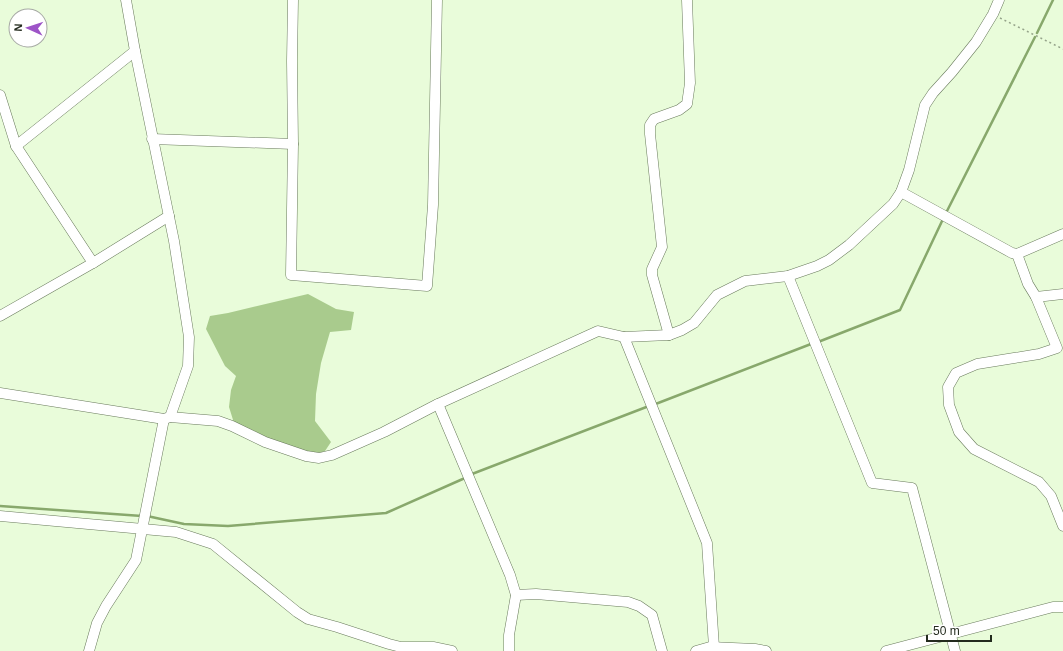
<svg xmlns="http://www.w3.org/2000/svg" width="1063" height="651" viewBox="0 0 1063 651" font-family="Arial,sans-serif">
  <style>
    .forest { fill: #a9cb8d }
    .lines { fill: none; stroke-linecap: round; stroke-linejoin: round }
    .stream { stroke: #88a86c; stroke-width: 2.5 }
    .minor-casing { stroke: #697a5c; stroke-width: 11 }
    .path { stroke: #95a38a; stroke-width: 1.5; stroke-dasharray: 2 3; stroke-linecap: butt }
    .minor { stroke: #fff; stroke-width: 10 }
  </style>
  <rect width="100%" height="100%" fill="#e9fcda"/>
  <polygon class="forest" points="308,294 336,309 354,312 351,330 330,332 321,363 316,394 315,421 331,442 325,451 316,454 265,439 234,423 229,407 231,390 236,376 225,366 206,329 210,316 228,313"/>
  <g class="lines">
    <g class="stream">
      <polyline points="1037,33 1053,0"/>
      <polyline points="946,213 1035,37"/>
      <polyline points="818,342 900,310 943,219"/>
      <polyline points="653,405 811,344"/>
      <polyline points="472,474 649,406"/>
      <polyline points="0,506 142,516"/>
      <polyline points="147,516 184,524 228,526 386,513 465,478"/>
    </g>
    <defs>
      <g id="minor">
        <polyline points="126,0 135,51 174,241 189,337 188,366 170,417"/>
        <polyline points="293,0 292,61 293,144 291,275 427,286 433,205 437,0"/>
        <polyline points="0,95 16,146 93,263"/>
        <polyline points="152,139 293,144"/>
        <polyline points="16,146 135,51"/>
        <polyline points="901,192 1012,253 1017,254 1063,234"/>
        <polyline points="1017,254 1028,284 1036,297 1057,348 1039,354 977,364 956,373 948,387 949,405 959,432 974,449 1039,482 1051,496 1063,526"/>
        <polyline points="788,276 872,483 912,488 955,651"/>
        <polyline points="1036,297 1063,294"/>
        <polyline points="0,316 93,263 169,216"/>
        <polyline points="669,335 652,275 652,269 662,247 650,134 650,125 654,119 679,110 687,104 690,83 687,0"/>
        <polyline points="624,337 707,543 714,647"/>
        <polyline points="0,393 164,419 170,417 218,421 232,426 265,442 306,456 319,458 332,455 384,432 438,404 598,331 624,337 669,335 682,330 694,323 717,295 745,281 788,276 817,266 829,260 849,245 893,204 901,192 909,170 925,105 933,93 952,72 976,42 993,14 999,0"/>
        <polyline points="438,404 510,575 516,595 509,635 509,651"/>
        <polyline points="0,516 176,532 213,544 297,612 308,619 337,627 389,644 401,647 433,647 452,651"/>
        <polyline points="516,595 536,594 628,602 639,606 652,615 662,651"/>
        <polyline points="89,651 97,623 106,606 136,560 164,419"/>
        <polyline points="696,651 710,647 755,649 766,651"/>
        <polyline points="886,651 1053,607 1063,607"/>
      </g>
    </defs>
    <use href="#minor" class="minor-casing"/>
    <polyline class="path" points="1000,18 1063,49"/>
    <use href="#minor" class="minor"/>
  </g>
  <g transform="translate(28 28) rotate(273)"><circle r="19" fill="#ffffff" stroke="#a7aaa5"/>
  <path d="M0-3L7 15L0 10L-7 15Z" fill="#9d54c7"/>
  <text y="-6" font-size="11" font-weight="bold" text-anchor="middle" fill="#232b1e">N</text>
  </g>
  <path d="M927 635v6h64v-6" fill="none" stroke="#232b1e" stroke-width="2"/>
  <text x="933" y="635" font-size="12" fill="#232b1e" stroke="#ffffff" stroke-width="3" paint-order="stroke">50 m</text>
</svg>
